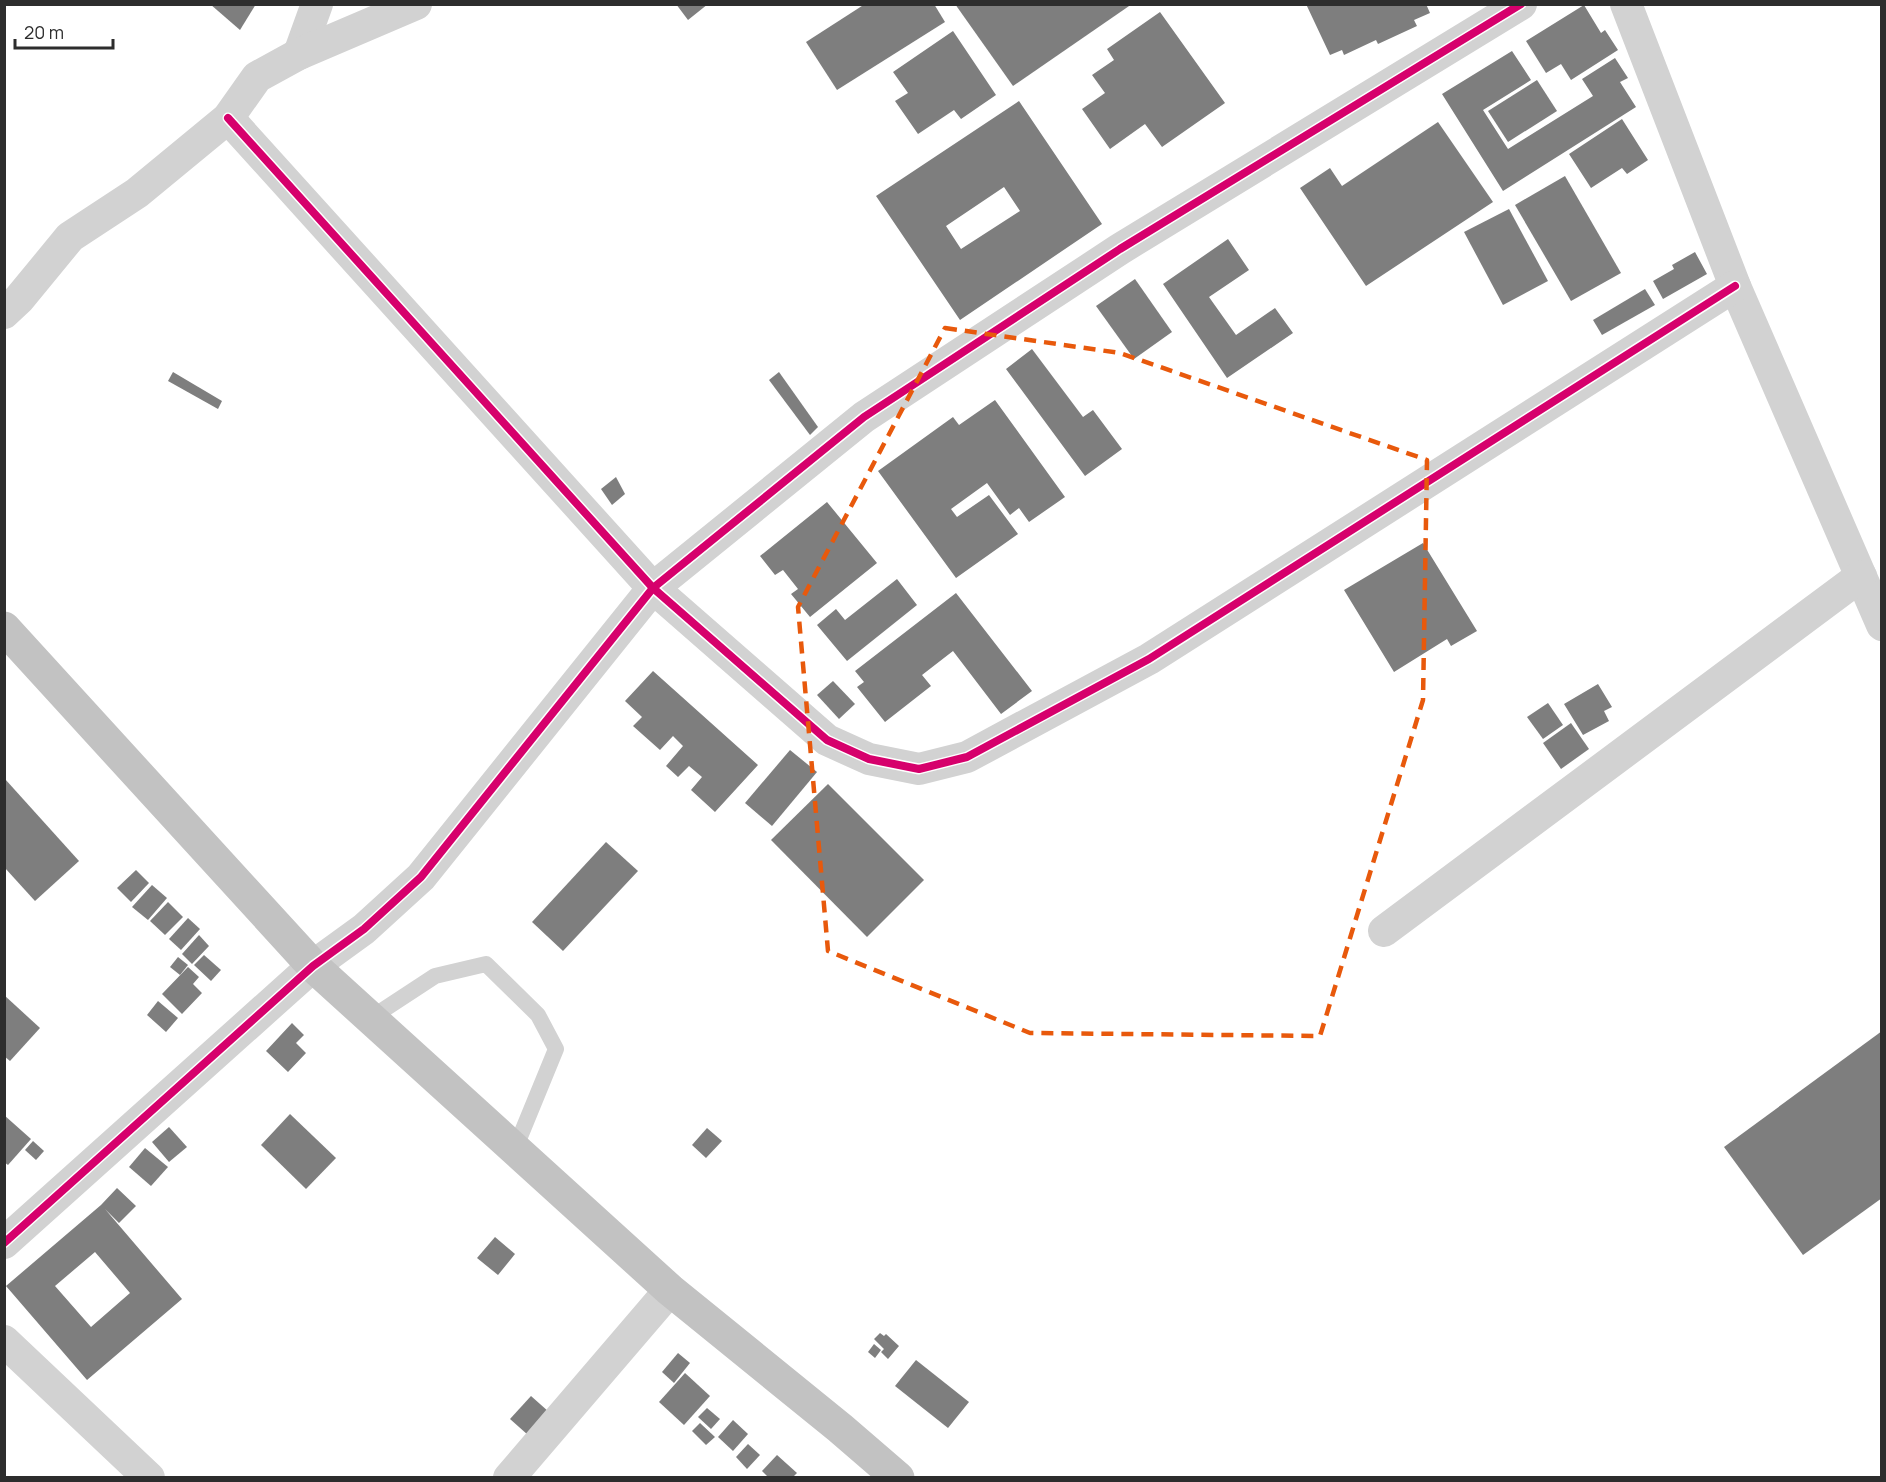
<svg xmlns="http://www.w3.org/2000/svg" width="1886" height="1482" viewBox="0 0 1886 1482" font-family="Manrope,sans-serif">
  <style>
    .building { fill: #7e7e7e; fill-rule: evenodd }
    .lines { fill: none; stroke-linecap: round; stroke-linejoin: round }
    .service { stroke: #d2d2d2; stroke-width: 16 }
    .minor { stroke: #d2d2d2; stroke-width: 32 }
    .trunk { stroke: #c2c2c2; stroke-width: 33 }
    .cycleway-casing { stroke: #fff; stroke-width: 11 }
    .cycleway { stroke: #d6006c; stroke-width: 8 }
    .marked { fill: none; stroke: #e8590c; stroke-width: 4.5; stroke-dasharray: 12 8; stroke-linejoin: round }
  </style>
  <rect width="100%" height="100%" fill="#fff"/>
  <g class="building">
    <polygon points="210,4 256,4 240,30"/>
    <polygon points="676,4 708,4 688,20"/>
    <polygon points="865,4 934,4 945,22 837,90 806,42"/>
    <polygon points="955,4 1132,4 1013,86"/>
    <polygon points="1306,4 1426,4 1430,13 1414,20 1417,26 1378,44 1376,40 1344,55 1342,50 1330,55"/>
    <polygon points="1584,5 1601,33 1605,30 1618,50 1571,80 1561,64 1546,73 1526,41"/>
    <polygon points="1160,12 1225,103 1162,147 1145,124 1110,149 1082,109 1105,93 1092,75 1114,60 1107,49"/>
    <polygon points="953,31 996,95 961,119 954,110 918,134 895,101 908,93 893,72"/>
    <polygon points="1512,51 1531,80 1483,110 1508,149 1593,96 1582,79 1615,58 1628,78 1620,82 1636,107 1503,191 1442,94"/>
    <polygon points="1537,80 1557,111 1508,142 1488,111"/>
    <path d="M1019,101L1102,224L960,320L876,196ZM1004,187L1020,211L961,249L946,226Z"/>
    <polygon points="1622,119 1648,160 1627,174 1622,168 1591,188 1569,154"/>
    <polygon points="1438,122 1493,202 1366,286 1300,188 1330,168 1342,186"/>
    <polygon points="1565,176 1621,273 1571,301 1515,205"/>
    <polygon points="1509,209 1548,281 1503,305 1464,232"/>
    <polygon points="1228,239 1249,270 1209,297 1236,335 1275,308 1293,333 1227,378 1163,284"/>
    <polygon points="1695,252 1707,274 1663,299 1653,281 1674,269 1672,265"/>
    <polygon points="1135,279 1172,332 1134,359 1096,306"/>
    <polygon points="1645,289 1655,305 1602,335 1593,320"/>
    <polygon points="1032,349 1083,417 1093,410 1122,449 1085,476 1006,369"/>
    <polygon points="173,372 222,401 218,409 168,381"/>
    <polygon points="779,372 818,427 810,435 769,380"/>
    <polygon points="995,400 1065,497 1029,522 1019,508 1010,515 987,483 951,509 957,517 989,495 1018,534 956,578 878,471 953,417 959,425"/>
    <polygon points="616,477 625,494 612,505 601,489"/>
    <polygon points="827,502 877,563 810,617 791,594 798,589 783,570 775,575 760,556"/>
    <polygon points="1423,543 1477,631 1451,646 1447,639 1394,672 1344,590"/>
    <polygon points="897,579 917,605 847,661 817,625 836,609 845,620"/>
    <polygon points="956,593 1032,691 1001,714 953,651 922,675 931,686 885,722 857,687 864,682 855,671"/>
    <polygon points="653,671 758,765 715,812 691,790 702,777 689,766 678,777 666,766 683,746 673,736 660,750 633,726 642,717 625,701"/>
    <polygon points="833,681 855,704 839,719 817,695"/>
    <polygon points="1598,684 1612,707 1604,711 1609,721 1583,735 1564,704"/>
    <polygon points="1548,703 1563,725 1543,739 1527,717"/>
    <polygon points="1571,723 1589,749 1561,769 1543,743"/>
    <polygon points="790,750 817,772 772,826 745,803"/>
    <polygon points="5,779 79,861 35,901 5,868"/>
    <polygon points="828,784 924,880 867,937 771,840"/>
    <polygon points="606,842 638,871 563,951 532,922"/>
    <polygon points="136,870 149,883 131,902 117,888"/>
    <polygon points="152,885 167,898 148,920 132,907"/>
    <polygon points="168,902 183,917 165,935 150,921"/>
    <polygon points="188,918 200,929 181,950 169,939"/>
    <polygon points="199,935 209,946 192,964 182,954"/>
    <polygon points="204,955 221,970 211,981 194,965"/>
    <polygon points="178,957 188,965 180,975 170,967"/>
    <polygon points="188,967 199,977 193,984 202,993 182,1014 162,994"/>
    <polygon points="4,995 40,1028 10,1061 4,1056"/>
    <polygon points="158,1001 178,1018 166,1032 147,1015"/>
    <polygon points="292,1023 304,1035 296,1043 306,1053 288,1072 266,1051"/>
    <polygon points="1882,1031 1882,1198 1803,1255 1724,1147"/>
    <polygon points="290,1114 336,1158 306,1189 261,1145"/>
    <polygon points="4,1115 31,1139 8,1165 4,1162"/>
    <polygon points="169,1127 187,1147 169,1162 152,1142"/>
    <polygon points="707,1128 722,1141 706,1158 692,1145"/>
    <polygon points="33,1141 44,1151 36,1160 25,1150"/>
    <polygon points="145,1148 168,1167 151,1186 129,1167"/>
    <path d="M117,1188L136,1206L119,1223L105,1209L182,1299L87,1380L6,1286L101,1205ZM95,1252L130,1293L91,1327L55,1286Z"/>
    <polygon points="495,1237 515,1254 498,1275 477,1258"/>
    <polygon points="880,1333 884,1336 886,1334 899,1346 888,1359 881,1352 884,1349 874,1339"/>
    <polygon points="874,1344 881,1350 875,1358 868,1352"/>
    <polygon points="678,1353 690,1363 674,1383 662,1372"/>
    <polygon points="916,1360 969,1402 948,1428 895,1386"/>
    <polygon points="685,1373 710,1396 684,1425 659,1402"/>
    <polygon points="531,1396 549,1412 528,1435 510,1419"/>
    <polygon points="707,1408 720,1419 711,1429 698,1417"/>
    <polygon points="733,1420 748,1434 733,1451 718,1437"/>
    <polygon points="700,1423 715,1437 706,1445 692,1431"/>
    <polygon points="748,1444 760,1455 747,1469 736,1457"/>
    <polygon points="777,1455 797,1473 792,1478 769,1478 762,1471"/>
  </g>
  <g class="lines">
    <polyline class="service" points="371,1018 435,976 486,964 538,1015 556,1049 515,1149"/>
    <g class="minor">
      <polyline points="1626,4 1735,286 1882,625"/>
      <polyline points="299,54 317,4"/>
      <polyline points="228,118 653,588 827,740 869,759 919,769 967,757 1149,659 1735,286"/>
      <polyline points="4,313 19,299 70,237 137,193 228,118 257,77 299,54 416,4"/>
      <polyline points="1384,931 1861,576"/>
      <polyline points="4,1243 313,966 364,929 421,877 653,588 864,417 1120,249 1521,4"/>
      <polyline points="4,1341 149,1478"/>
      <polyline points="509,1478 670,1290"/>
    </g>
    <polyline class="trunk" points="4,628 313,966 670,1290 840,1428 898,1478"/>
    <defs>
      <g id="cycleway">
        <polyline points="228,118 653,588 827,740 869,759 919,769 967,757 1149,659 1735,286"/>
        <polyline points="4,1243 313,966 364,929 421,877 653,588 864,417 1120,249 1521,4"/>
      </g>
    </defs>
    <use href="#cycleway" class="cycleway-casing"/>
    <use href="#cycleway" class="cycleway"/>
  </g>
  <path class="marked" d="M945,328L1120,353L1427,460L1423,700L1320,1036L1030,1033L828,951L798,607Z"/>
  <rect width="1886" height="1482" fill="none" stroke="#2d2d2d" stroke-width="12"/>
  <path d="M15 39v9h98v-9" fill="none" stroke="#2d2d2d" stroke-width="3"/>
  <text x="24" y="39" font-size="18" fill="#2d2d2d" stroke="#ffffff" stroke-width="4.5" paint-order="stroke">20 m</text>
</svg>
